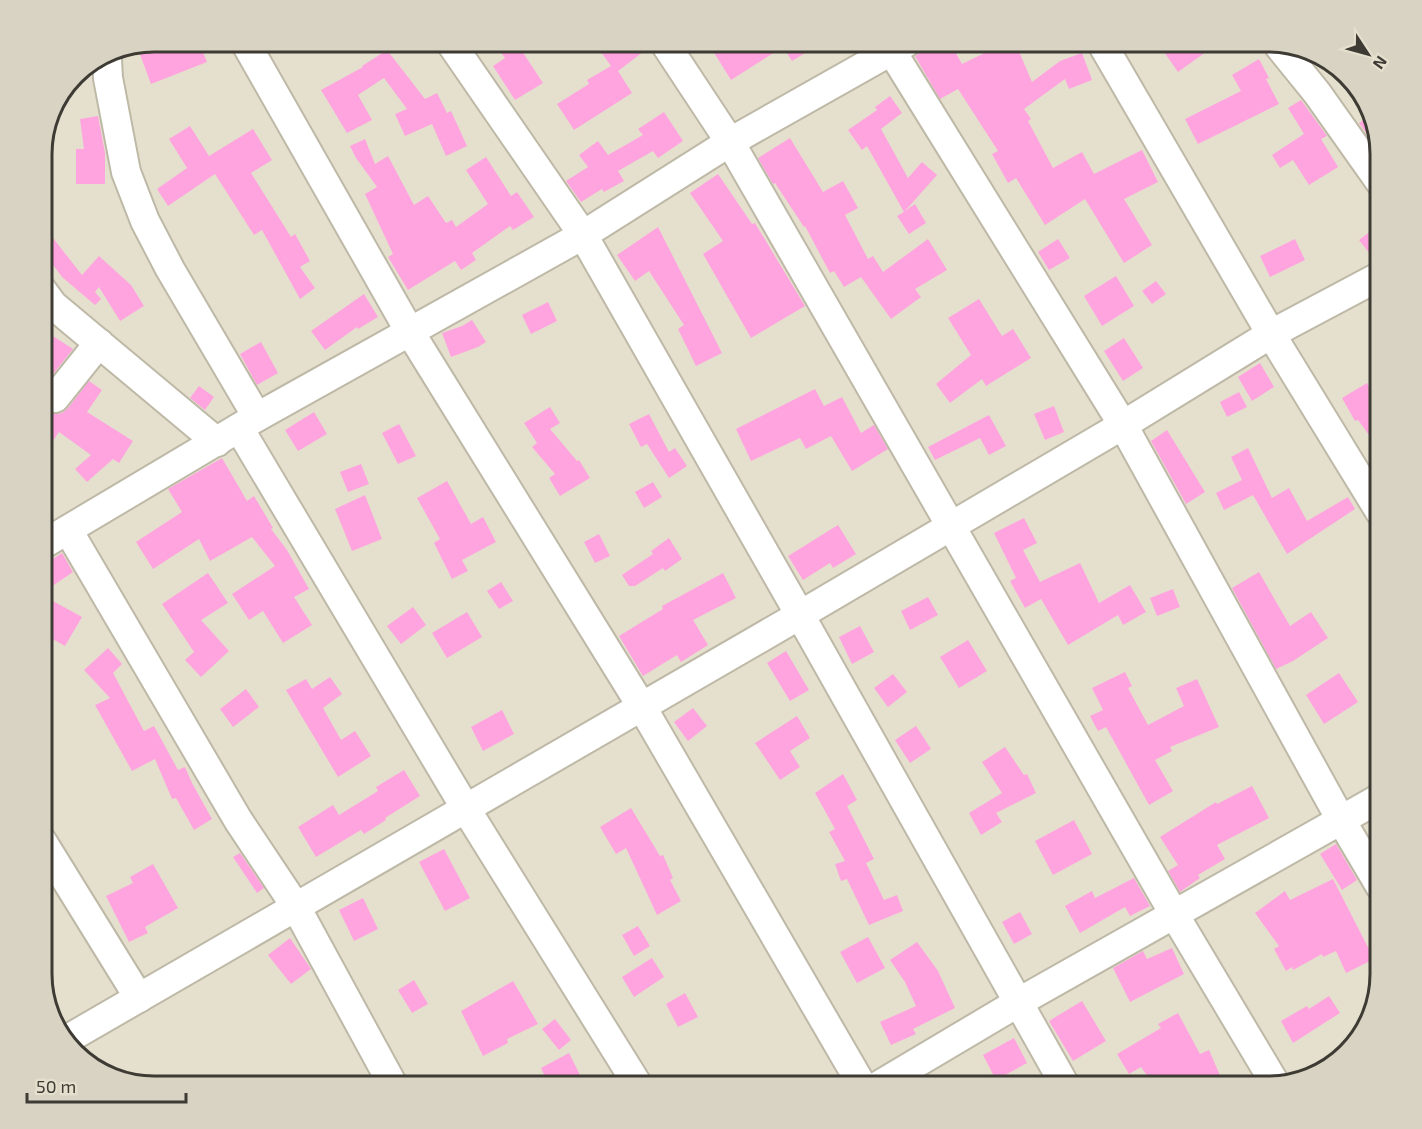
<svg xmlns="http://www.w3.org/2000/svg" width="1422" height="1129" viewBox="0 0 1422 1129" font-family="'Exo 2',sans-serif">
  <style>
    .building { fill: #ffa4de }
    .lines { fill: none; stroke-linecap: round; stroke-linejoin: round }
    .minor-casing { stroke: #beb9a7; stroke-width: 32 }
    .minor { stroke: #fff; stroke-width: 28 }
    .rim { fill: none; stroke: #3d3b34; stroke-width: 3 }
  </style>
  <rect width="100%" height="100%" fill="#e5e0ce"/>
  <g class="building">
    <polygon points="157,42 199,42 207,62 151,84 138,49"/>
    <polygon points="493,42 516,42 543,83 515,100 493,66 505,58"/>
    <polygon points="594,42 636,42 643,52 618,71 632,93 574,130 557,104 589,84 587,80 611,66"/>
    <polygon points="721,42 823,42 792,61 783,47 731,80 711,48"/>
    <polygon points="936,42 942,52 952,46 962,64 1007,42 1015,42 1032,82 1060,61 1082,53 1092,80 1069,89 1065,79 1024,109 1031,119 1028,121 1053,168 1082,152 1094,174 1142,150 1158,182 1124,199 1152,245 1124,263 1085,199 1045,225 1016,178 1008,183 992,154 998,151 958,89 940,99 926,75 915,56"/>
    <polygon points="1178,42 1220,42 1178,72 1164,52"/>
    <polygon points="387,50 425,99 437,93 447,113 451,111 467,146 446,156 432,124 405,136 395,114 407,109 384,78 358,95 372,120 347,133 321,90 363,67 362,66"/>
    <polygon points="1259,59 1269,78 1266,79 1279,104 1198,144 1185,119 1241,91 1232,75"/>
    <polygon points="890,96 902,113 881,129 908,178 922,162 937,175 905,211 915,204 926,223 909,234 897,216 904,212 867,146 862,150 848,130 877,110 875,107"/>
    <polygon points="1301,100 1327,136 1321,139 1338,167 1309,185 1293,160 1280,168 1272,155 1304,134 1288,108"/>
    <polygon points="664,112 683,141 658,158 653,151 618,171 624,181 604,192 602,189 581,202 566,181 588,167 579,155 598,141 608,155 643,135 638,129"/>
    <polygon points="1371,115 1374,127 1380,153 1359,123"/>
    <polygon points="98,116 105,153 105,184 76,184 76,149 84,149 80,119"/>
    <polygon points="190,126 209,156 253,129 272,160 251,173 291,237 295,234 310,261 300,267 315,288 300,299 262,230 254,235 215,174 168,206 157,189 187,168 169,139"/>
    <polygon points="790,138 823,192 843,181 858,208 845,215 868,259 873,256 883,272 928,239 947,270 915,289 921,297 891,319 861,277 844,287 834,271 830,273 805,226 804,227 775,183 773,184 758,158"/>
    <polygon points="365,139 375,164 388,156 414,205 428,196 446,223 452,220 456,227 488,204 466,170 486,157 511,196 517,192 534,217 513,230 510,226 472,253 476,260 461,270 455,261 408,290 388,257 393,254 365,194 377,187 356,158 350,146"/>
    <polygon points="718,174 752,224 755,223 805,306 751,338 703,254 723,241 690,193"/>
    <polygon points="42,224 82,275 99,256 131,285 144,306 120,321 99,287 95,292 101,299 95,305 62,277 42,250"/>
    <polygon points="1380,224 1380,246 1370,254 1359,240"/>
    <polygon points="658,227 722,353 696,366 678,329 684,325 649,271 635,281 617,255"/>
    <polygon points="1058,239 1070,258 1049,270 1038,252"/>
    <polygon points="1295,239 1305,260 1270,277 1260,256"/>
    <polygon points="1116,276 1134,306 1102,326 1084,296"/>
    <polygon points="1156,281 1166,294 1152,304 1142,291"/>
    <polygon points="364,294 378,317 358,329 357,327 325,350 311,331"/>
    <polygon points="979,299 1002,336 1013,329 1031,358 986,386 982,379 950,403 936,384 971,355 948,318"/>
    <polygon points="548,302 557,321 531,334 522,315"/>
    <polygon points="472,320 486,342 478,347 451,357 442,333 462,326"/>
    <polygon points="42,329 73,349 42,388"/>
    <polygon points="1124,338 1143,368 1123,381 1104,351"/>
    <polygon points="261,342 278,373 257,385 240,354"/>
    <polygon points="1260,363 1274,387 1252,401 1238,377"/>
    <polygon points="89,381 102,390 87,412 133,441 119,463 113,459 87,482 75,469 91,455 59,432 42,457 42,408 52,414 62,413 68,408"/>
    <polygon points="1367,383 1380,405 1380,450 1358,420 1355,421 1342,398"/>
    <polygon points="199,386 214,397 205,410 190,398"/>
    <polygon points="815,389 824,406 842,397 861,433 874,425 888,449 852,471 831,436 806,449 800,438 751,461 736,429"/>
    <polygon points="1239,392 1247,407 1227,417 1220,402"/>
    <polygon points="1054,406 1064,432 1045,440 1034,414"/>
    <polygon points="550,407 560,423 550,429 577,461 579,460 590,478 560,496 549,478 555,474 532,447 537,443 524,423"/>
    <polygon points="314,412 327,434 298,451 285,430"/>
    <polygon points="649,414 669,452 675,448 687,466 669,478 647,444 641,447 629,424"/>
    <polygon points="989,415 1006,446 989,455 980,438 935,460 928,447"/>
    <polygon points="399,424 416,456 398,464 382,433"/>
    <polygon points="1167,430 1205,492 1186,504 1151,441"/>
    <polygon points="1248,448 1272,498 1289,488 1307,521 1348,497 1355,509 1287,554 1253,495 1224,510 1216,493 1242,480 1231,457"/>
    <polygon points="222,458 247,501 254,496 273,528 271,529 287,550 309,589 294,597 312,625 283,643 263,611 249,620 232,594 275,566 252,537 210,561 199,539 153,569 136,542 182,512 168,489"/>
    <polygon points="361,464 369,484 348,492 340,472"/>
    <polygon points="447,481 471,524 483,517 496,542 462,560 468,571 452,579 434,543 440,539 417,498"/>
    <polygon points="653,482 662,497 644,508 635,492"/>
    <polygon points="365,495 382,539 352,551 335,509"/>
    <polygon points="1024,518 1037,543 1023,550 1040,582 1080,563 1099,603 1130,585 1146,612 1123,625 1118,615 1068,645 1041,599 1025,608 1010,581 1016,578 994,533"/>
    <polygon points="838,525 856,554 833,568 830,563 803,580 788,556"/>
    <polygon points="599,534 610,556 595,563 584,542"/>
    <polygon points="669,538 682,559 665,571 663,568 635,586 629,586 622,575 653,554 651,551"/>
    <polygon points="62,553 73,572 42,593 42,566"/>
    <polygon points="1259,572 1290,626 1311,612 1328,638 1293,661 1276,669 1232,588"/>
    <polygon points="208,573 228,603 201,620 229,651 201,677 185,660 194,652 162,604"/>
    <polygon points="723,573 736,598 693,620 708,645 681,662 677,655 643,676 619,636 663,609 662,606"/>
    <polygon points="501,582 513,601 499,609 487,591"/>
    <polygon points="1173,589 1180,607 1157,616 1150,598"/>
    <polygon points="42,595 82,617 65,646 42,633"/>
    <polygon points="928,597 938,615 910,630 901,611"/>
    <polygon points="413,607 426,625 401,644 387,626"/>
    <polygon points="467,612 482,637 447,658 432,633"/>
    <polygon points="860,626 874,652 852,664 839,637"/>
    <polygon points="968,640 987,671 959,688 940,657"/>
    <polygon points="108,648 122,664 113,673 144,731 154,726 178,770 185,767 192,783 212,819 194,830 176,798 172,799 155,759 132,771 95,705 110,698 84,670"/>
    <polygon points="786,651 809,690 790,701 767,663"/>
    <polygon points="1125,672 1132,686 1128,688 1148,725 1184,706 1176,688 1197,679 1219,727 1170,747 1172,751 1155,760 1173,791 1149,805 1106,727 1098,731 1090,716 1103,710 1092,688"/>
    <polygon points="1339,673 1358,702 1324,724 1306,695"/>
    <polygon points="893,674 907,692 888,707 874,688"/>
    <polygon points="330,677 342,694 323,708 341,740 355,731 371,756 338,777 286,690 306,679 312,689"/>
    <polygon points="246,689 259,707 233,727 220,709"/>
    <polygon points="693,708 707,726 688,741 674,722"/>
    <polygon points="502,710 514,734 483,751 471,727"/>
    <polygon points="797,716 810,738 790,751 800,767 780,780 755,743"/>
    <polygon points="916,726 931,749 910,763 895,740"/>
    <polygon points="1005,747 1024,775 1027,774 1036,793 996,813 1002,822 981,835 969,813 1002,793 982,762"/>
    <polygon points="404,770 420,796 385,818 386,820 364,834 361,830 316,857 298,827 333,805 339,815 378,791 376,787"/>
    <polygon points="843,774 857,800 847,806 874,859 866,863 884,900 897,895 903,911 869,925 847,879 841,881 835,864 845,861 829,832 835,829 815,793"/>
    <polygon points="1252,786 1269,818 1217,845 1225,859 1198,875 1200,878 1180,892 1168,871 1178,865 1160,837 1216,802 1217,804"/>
    <polygon points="631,808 660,856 663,855 673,878 670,880 681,901 657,915 626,848 616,854 600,827"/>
    <polygon points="1074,820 1092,854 1053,875 1035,841"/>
    <polygon points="1336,844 1357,880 1342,890 1320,854"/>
    <polygon points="444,849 470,898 445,911 419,862"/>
    <polygon points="240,853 264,888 257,893 233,857"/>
    <polygon points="153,864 178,908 145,927 148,933 129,942 106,896 133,883 130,877"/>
    <polygon points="1134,878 1150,906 1130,916 1125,907 1080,933 1065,906 1092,891 1095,898"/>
    <polygon points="1333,879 1374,959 1346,973 1336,951 1323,957 1322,954 1293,970 1292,967 1286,971 1274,949 1279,946 1255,913 1285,891 1290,900"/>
    <polygon points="363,898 378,929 354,941 339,910"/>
    <polygon points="1020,912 1032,934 1014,944 1002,922"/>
    <polygon points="638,926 650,946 634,956 622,935"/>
    <polygon points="868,937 885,968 857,983 840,952"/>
    <polygon points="290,938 311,969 291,984 268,955"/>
    <polygon points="917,942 938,971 955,1008 913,1029 916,1034 891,1045 880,1022 916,1006 905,982 890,960"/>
    <polygon points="1172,948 1184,974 1130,1002 1113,968 1143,951 1147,959"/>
    <polygon points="652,958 664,977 634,997 622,977"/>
    <polygon points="414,980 428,1004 412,1013 398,990"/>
    <polygon points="513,981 538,1024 507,1039 508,1043 483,1056 461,1011"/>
    <polygon points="685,993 698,1017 678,1027 666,1004"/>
    <polygon points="1329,996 1340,1013 1293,1043 1281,1021 1307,1006 1309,1009"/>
    <polygon points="1082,1001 1106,1041 1073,1061 1049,1021"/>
    <polygon points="1178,1013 1200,1054 1209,1050 1222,1080 1206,1087 1155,1087 1141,1067 1129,1074 1117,1054 1161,1028 1158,1024"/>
    <polygon points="555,1019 571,1040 559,1050 542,1029"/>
    <polygon points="1014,1038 1027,1063 996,1080 983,1055"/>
    <polygon points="569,1053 586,1087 550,1087 541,1068"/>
  </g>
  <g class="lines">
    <defs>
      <g id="minor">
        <polyline points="245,42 410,332 642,707 863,1087"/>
        <polyline points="450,42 583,235 800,615 1066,1087"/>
        <polyline points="664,42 730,142 1174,914 1276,1085"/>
        <polyline points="886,42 1123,425 1341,820 1380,886"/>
        <polyline points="1101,42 1271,334 1380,512"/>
        <polyline points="1279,46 1317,93 1380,182"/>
        <polyline points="107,60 108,78 126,172 145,221 170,269 257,417"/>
        <polyline points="42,290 53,305 217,442"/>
        <polyline points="55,398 99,343"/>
        <polyline points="239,428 466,809 639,1087"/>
        <polyline points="68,530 238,820 296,907 394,1087"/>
        <polyline points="42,545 257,417 583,235 730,142 907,42"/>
        <polyline points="42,841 139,998"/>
        <polyline points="66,1040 800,615 1123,425 1271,334 1380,276"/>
        <polyline points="876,1087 1019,1002 1380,798"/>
      </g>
    </defs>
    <use href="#minor" class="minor-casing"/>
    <use href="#minor" class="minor"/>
  </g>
  <path d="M0 0H1422V1129H0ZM154 52H1268A102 102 0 0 1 1370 154V974A102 102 0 0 1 1268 1076H154A102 102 0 0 1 52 974V154A102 102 0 0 1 154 52Z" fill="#d8d3c2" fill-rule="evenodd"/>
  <path class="rim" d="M154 52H1268A102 102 0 0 1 1370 154V974A102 102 0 0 1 1268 1076H154A102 102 0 0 1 52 974V154A102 102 0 0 1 154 52Z"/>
  <g transform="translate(1368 54) rotate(126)" stroke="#e5e0ce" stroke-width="4.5" paint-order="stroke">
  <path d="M0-4.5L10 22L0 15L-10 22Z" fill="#3d3b34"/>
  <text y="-9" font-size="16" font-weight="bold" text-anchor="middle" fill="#3d3b34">N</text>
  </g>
  <path d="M27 1093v9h159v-9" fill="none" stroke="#3d3b34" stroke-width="3"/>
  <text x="36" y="1093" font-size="18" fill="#3d3b34" stroke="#e5e0ce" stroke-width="4.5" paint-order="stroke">50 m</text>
</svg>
